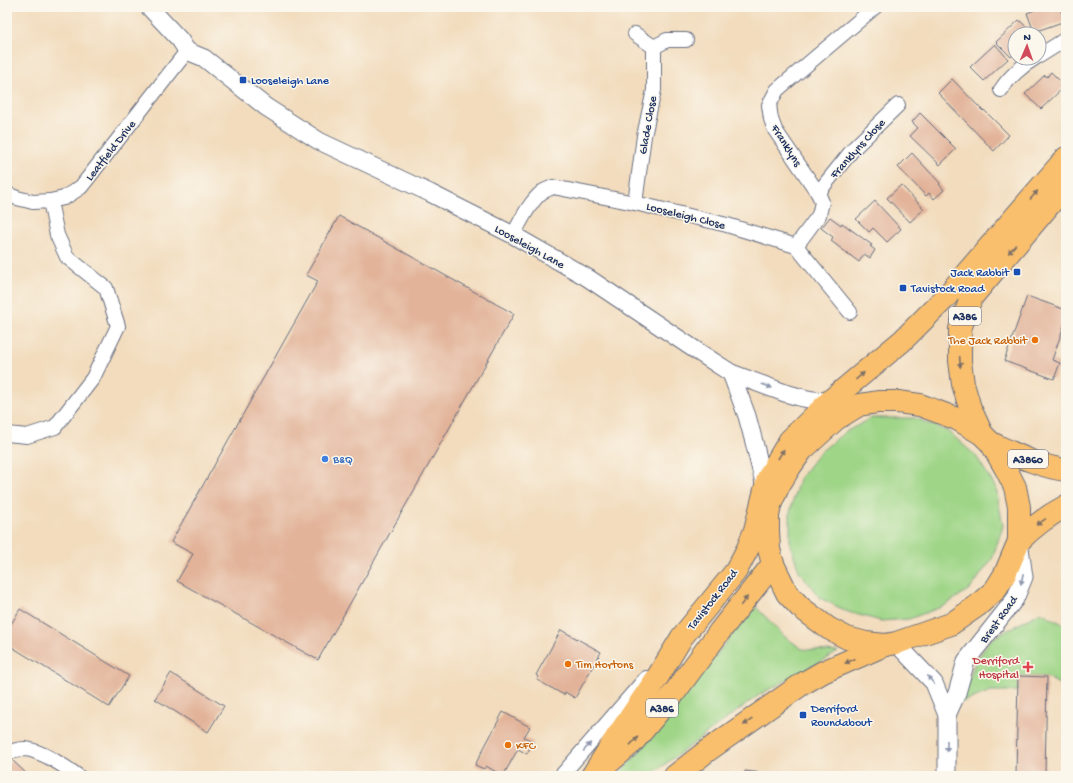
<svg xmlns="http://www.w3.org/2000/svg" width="1073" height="783" viewBox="0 0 1073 783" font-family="'Gochi Hand',sans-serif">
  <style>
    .green { fill: #9fd587; stroke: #5d8272 }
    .building { fill: #e2b399 }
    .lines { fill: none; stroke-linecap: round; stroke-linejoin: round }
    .minor-casing { stroke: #666c7f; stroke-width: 16 }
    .tertiary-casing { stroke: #666c7f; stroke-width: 19 }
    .primary-casing { stroke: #666c7f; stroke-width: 24 }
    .trunk-casing { stroke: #666c7f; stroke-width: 24 }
    .minor { stroke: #fff; stroke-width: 14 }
    .tertiary { stroke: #fff; stroke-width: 17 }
    .primary { stroke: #f9bf6d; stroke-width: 22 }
    .trunk { stroke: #f9bf6d; stroke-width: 22 }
    .oneway { fill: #7f7065 }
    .oneway2 { fill: #8d97ae }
    .transit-dot { fill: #1a4fb4; stroke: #fbf7ec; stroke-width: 1.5 }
    .food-dot { fill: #e8710a; stroke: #fbf7ec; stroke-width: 1.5 }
    .shop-dot { fill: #3f7fe0; stroke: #fbf7ec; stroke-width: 1.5 }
    .health-dot { fill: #e0444e; stroke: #fbf7ec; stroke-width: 1.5 }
    .labels { text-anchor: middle; stroke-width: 3; stroke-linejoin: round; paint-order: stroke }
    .shield { fill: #fbf7ec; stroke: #5e6b89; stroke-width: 1 }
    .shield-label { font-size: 11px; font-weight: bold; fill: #1b2f5e }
    .transit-label { font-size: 12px; fill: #164399; stroke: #fbf7ec; text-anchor: start }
    .street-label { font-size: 12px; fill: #1b2f5e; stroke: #fbf7ec }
    .food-label { font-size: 12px; fill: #c56008; stroke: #fbf7ec; text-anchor: start }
    .shop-label { font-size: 12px; fill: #366cbe; stroke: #fbf7ec; text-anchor: start }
    .health-label { font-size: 12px; fill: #be3a42; stroke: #fbf7ec; text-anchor: end }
  </style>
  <rect width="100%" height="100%" fill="#fbf7ec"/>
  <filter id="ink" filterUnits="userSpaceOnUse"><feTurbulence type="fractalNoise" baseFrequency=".025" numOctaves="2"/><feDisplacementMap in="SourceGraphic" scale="8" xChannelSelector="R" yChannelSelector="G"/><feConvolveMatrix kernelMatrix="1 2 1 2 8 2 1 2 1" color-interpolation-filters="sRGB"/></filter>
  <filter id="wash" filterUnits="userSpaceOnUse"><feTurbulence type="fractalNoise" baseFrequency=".012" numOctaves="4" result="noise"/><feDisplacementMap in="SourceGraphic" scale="16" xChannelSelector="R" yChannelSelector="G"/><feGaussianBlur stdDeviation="0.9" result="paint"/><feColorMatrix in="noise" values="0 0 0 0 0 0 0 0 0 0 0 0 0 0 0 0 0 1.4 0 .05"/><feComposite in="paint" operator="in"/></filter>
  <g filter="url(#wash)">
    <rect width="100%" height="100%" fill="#f2dcbd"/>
    <g class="green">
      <polygon points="872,418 915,418 949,432 976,456 996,488 1003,526 992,559 971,588 944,606 909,619 881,621 848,612 820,598 799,571 790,543 790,512 799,479 819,453 845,432"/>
      <polygon points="755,606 784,636 802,649 838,652 759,695 649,776 616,776 634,758"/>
      <polygon points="1041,612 1066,626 1066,688 1047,677 1019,676 1018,691 991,691 960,703 975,663 990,640"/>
    </g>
    <g id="blocks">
      <g class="building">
        <polygon points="1043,7 1059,7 1065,21 1034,32 1027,13"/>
        <polygon points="1019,20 1034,34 1015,34 1015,53 1011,57 996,42"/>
        <polygon points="995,44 1008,59 984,81 970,67"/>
        <polygon points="1051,72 1065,86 1041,109 1025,94 1045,75 1047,77"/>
        <polygon points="952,79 983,111 984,110 1009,135 994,151 938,93"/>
        <polygon points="920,113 956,149 940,165 910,136 918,128 912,122"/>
        <polygon points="912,153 940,183 939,184 944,190 934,199 929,193 926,196 898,167"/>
        <polygon points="901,185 924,209 910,222 887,198"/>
        <polygon points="875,201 901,229 887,242 873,228 869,232 856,219"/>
        <polygon points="339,216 514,314 318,660 177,581 193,554 171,542 318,281 306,275"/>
        <polygon points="830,217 841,225 842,223 872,245 870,246 875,250 870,258 864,254 859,262 831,241 833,237 821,228"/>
        <polygon points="1027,296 1066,310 1066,320 1052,360 1060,363 1054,379 1004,361"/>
        <polygon points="20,609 129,676 109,707 7,644 7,631"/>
        <polygon points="561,630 601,652 575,698 565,692 564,695 537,680 539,677 536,675"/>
        <polygon points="171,673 224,706 208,732 155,699"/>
        <polygon points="1018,676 1047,677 1045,776 1016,776"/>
        <polygon points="503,712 530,727 524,737 533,742 527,754 518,749 503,776 486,766 484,769 475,765"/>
        <polygon points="12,760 29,776 7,776 7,765"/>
        <polygon points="745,771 782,775 782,776 744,776"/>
      </g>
    </g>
  </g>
  <g filter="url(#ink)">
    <use href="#blocks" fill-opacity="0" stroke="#666c7f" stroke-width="1"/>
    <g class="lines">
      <defs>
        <g id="minor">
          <polyline points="635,34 654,47 667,40 686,40"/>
          <polyline points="1039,56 1066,39"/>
          <path d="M1001,90C1008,78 1023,65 1035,58"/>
          <polyline points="818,193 854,148 898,105"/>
          <polyline points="7,194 17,198 33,202 50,201 64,198 81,187 187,51"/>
          <polyline points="635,203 644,136 654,90 654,47"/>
          <path d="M513,235C521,221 529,203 542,192C545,190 549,189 553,187L635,203L727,225L796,246L850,312"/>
          <polyline points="796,246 819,215 822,202 818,193 775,130 771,119 769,105 777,90 875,7"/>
          <polyline points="7,434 27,436 55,427 93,378 118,326 106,288 67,257 57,235 50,201"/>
          <path d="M7,754C12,751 19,749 25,749C40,750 66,767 78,776"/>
          <polyline points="561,776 646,678"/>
        </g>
        <g id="tertiary">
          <polyline points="149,7 180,40 187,51 204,58 266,107 319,141 430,193 513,235 588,278 697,351 731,373 785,393 803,398 813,400 838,402"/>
          <polyline points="731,373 747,416 754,442 766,491"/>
          <polyline points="896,643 934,683 947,715 947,776"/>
          <polyline points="947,715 957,693 966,661 1015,599 1024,577 1019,541"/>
        </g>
        <g id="primary">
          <path d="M991,443C1015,454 1040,467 1066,470"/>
          <path d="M1019,541C1033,527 1049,515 1066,506"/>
        </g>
        <g id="trunk">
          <polygon points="878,402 898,402 920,405 957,419 982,434 991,443 1006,469 1015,487 1019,507 1019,541 1005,574 995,590 977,606 951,624 896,643 885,645 866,643 847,638 828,628 800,607 787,593 773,564 769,549 768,531 768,516 770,505 779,485 790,467 802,450 836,419 859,405"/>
          <polyline points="982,434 970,408 963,384 960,361 960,329 971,298 1066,185"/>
          <polyline points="605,766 633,742 675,692 720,631 773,564"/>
          <polyline points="592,776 616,738 657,678 682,637 736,571 748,548 755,530 768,478 778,460 790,440 830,401 902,341 945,298 1066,158"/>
          <polyline points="675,776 707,751 802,684 823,672 885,645"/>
        </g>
      </defs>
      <use href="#minor" class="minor-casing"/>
      <use href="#tertiary" class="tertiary-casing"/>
      <use href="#primary" class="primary-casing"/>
      <use href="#trunk" class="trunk-casing"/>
      <use href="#minor" class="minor"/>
      <use href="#tertiary" class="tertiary"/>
      <use href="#primary" class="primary"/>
      <use href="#trunk" class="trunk"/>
    </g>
    <defs><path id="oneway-solid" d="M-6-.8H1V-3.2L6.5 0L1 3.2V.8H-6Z"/></defs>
    <g class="oneway">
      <use href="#oneway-solid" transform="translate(1034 195) rotate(-49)"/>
      <use href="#oneway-solid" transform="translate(1012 249) rotate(130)"/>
      <use href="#oneway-solid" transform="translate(960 362) rotate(86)"/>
      <use href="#oneway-solid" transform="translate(860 376) rotate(-40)"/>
      <use href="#oneway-solid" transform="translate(781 454) rotate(-58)"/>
      <use href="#oneway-solid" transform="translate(1041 522) rotate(145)"/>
      <use href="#oneway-solid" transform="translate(744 601) rotate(-52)"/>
      <use href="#oneway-solid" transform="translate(850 661) rotate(156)"/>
      <use href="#oneway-solid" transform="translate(748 722) rotate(145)"/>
      <use href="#oneway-solid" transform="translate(634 741) rotate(-47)"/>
    </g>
    <g class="oneway2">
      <use href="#oneway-solid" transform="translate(767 386) rotate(20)"/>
      <use href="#oneway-solid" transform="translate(1022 579) rotate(102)"/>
      <use href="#oneway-solid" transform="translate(931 680) rotate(-128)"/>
      <use href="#oneway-solid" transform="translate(947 746) rotate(90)"/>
      <use href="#oneway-solid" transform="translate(587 747) rotate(-49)"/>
    </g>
  </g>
  <g class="transit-dot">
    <rect x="239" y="76" width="8" height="8" rx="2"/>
    <rect x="1013" y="268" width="8" height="8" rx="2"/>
    <rect x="899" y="284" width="8" height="8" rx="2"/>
    <rect x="799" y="711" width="8" height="8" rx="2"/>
  </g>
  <g class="food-dot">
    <circle cx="1035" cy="340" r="4"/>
    <circle cx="568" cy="664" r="4"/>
    <circle cx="508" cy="745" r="4"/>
  </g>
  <circle class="shop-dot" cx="325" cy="459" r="4"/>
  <path class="health-dot" d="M1026 661h4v4h4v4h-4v4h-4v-4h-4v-4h4z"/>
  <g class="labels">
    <g class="shield">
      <rect x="949" y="307" width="32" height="18" rx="3"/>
      <rect x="1008" y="450" width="40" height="18" rx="3"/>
      <rect x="646" y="699" width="32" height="18" rx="3"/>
    </g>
    <g class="shield-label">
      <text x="965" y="320">A386</text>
      <text x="1028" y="463">A3860</text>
      <text x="662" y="712">A386</text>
    </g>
    <g class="transit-label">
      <text x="251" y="84">Looseleigh Lane</text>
      <text x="1009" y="276" text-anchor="end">Jack Rabbit</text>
      <text x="911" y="292">Tavistock Road</text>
      <text x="811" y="712">Derriford<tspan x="811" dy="14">Roundabout</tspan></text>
    </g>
    <g class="street-label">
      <text transform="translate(647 125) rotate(-80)" y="4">Glade Close</text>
      <text transform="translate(787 145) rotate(58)" y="4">Franklyns</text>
      <text transform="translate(857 148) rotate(-48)" y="4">Franklyns Close</text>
      <text transform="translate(110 150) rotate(-52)" y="4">Leatfield Drive</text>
      <text transform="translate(686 215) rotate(14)" y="4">Looseleigh Close</text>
      <text transform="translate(530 246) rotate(29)" y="4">Looseleigh Lane</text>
      <text transform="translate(712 599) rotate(-52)" y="4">Tavistock Road</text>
      <text transform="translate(998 619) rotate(-54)" y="4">Brest Road</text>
    </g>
    <g class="food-label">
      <text x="1027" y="344" text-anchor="end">The Jack Rabbit</text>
      <text x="576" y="668">Tim Hortons</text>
      <text x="516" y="749">KFC</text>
    </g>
    <g class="shop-label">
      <text x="333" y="463">B&amp;Q</text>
    </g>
    <g class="health-label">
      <text x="1019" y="664">Derriford<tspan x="1019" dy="14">Hospital</tspan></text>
    </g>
  </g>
  <rect width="1073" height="783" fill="none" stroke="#fbf7ec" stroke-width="24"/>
  <g transform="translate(1027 46) rotate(2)"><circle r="19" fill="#fbf7ec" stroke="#a1a7b3"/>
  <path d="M0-3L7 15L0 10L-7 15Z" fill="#d1495b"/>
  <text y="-6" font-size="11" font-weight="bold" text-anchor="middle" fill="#1b2f5e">N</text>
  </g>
</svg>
